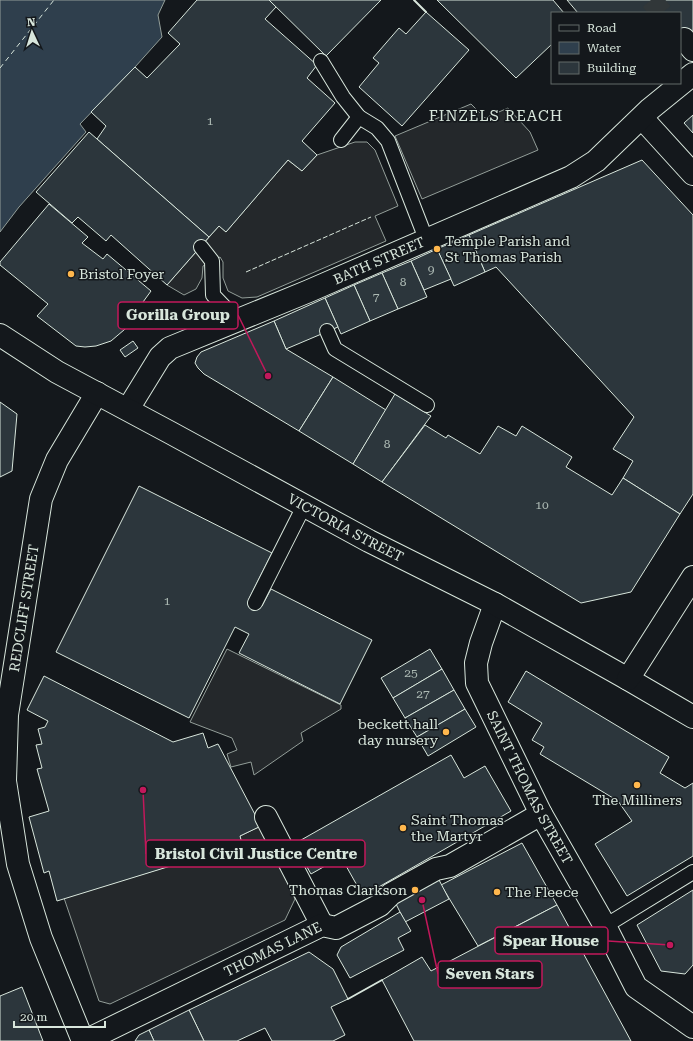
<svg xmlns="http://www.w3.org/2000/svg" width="693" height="1041" viewBox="0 0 693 1041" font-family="'Roboto Serif',serif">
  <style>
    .parking { fill: #24282b; stroke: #939e99 }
    .water { fill: #2f3f4d; stroke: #939e99 }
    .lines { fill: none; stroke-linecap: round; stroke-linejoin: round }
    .ferry { stroke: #d8e6dc; stroke-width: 1; stroke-dasharray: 5 4; stroke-linecap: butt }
    .building { fill: #2c363c; stroke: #d8e6dc }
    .street-tunnel { stroke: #313739; stroke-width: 22; stroke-dasharray: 22 11; stroke-linecap: butt }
    .lane-casing { stroke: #d8e6dc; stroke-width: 16 }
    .street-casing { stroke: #d8e6dc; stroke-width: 24 }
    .secondary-casing { stroke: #d8e6dc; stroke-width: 24 }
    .lane { stroke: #14181c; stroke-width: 14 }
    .street { stroke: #14181c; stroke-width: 22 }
    .secondary { stroke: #14181c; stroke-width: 22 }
    .fence { stroke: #d8e6dc; stroke-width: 1; stroke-dasharray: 5 2; stroke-linecap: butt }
    .wall { stroke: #d8e6dc; stroke-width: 2 }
    .poi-dot { fill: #ffb74d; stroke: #14181c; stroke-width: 1.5 }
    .labels { text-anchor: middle; stroke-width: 3; stroke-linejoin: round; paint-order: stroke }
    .number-label { font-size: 12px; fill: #adbab4 }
    .poi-label { font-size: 14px; fill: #d8e6dc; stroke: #14181c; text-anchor: start }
    .street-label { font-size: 14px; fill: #d8e6dc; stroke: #14181c }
    .neighbourhood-label { font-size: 15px; letter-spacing: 1px; fill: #d8e6dc; stroke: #14181c }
    .leader { fill: none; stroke: #c2185b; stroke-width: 1.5 }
    .callout-dot { fill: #c2185b; stroke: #14181c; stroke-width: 1.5 }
    .callout { fill: #14181c; stroke: #c2185b; stroke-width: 1.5 }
    .callout-label { font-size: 15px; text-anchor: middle; font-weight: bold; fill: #d8e6dc }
  </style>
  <rect width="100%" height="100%" fill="#14181c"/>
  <g class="parking">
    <polygon points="471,104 485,118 508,108 530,132 538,150 422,199 395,136"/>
    <polygon points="355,142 367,142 375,150 398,206 375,216 386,241 257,297 242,298 228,291 223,278 223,262 220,257 203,266 202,278 196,289 184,295 167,285 219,226 226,232 288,160 302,171 317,155"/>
    <polygon points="227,649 341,705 341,709 301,733 303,741 254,775 251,762 231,767 227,754 237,750 232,738 190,722"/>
    <polygon points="261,826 295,899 285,920 110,1004 99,1001 64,898 242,844 240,836"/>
  </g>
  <polygon class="water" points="0,0 165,0 158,15 162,37 135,67 80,124 86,132 19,207 0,232"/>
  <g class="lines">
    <polyline class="ferry" points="0,68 54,0"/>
  </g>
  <g class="building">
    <polygon points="197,0 269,0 276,7 265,19 317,65 307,78 335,103 302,141 317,155 302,171 288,160 226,232 219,226 209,237 97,139 106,126 91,112 135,67 147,78 180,44 168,33"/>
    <polygon points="269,0 381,0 326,56"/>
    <polygon points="437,0 553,0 564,13 552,13 552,44 516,78"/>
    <polygon points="567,0 693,0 693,32 680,43 680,13 578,13"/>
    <polygon points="426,12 469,50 402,126 359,87 379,63 373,58 399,28 406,34"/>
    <polygon points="693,115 693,133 684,123"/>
    <polygon points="89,132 209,237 167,285 111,235 106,241 78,217 72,223 36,192"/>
    <polygon points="642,160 693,215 693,494 680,514 623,478 633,461 613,449 634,417 496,267 485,272 469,235"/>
    <polygon points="49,204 88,237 82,243 103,259 107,254 151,291 143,302 131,324 111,341 96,346 85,347 76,346 37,316 48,304 0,265 0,262"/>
    <polygon points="469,235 485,272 454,286 437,249"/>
    <polygon points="437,249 451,279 424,290 411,261"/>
    <polygon points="411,261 427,297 398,309 382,273"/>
    <polygon points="382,273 398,309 370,321 354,285"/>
    <polygon points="354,285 370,321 341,334 325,298"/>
    <polygon points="325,298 338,327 286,349 274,321"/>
    <polygon points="274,321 286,349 333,377 299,431 204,374 198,368 195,363 197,357 201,352"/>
    <polygon points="133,341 138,348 125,357 120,350"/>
    <polygon points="333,377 386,410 353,464 299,431"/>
    <polygon points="395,394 431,416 382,482 353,464"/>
    <polygon points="0,402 17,414 12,471 0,477"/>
    <polygon points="425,425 446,438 448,435 480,454 498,426 516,436 522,426 572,457 566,467 612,495 623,478 680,514 631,592 581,603 382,482"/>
    <polygon points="139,486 272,553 249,599 262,606 271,589 372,640 340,704 239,653 249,634 235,627 189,718 56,652"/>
    <polygon points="430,649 442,669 393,698 381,678"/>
    <polygon points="442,669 454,690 405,718 393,698"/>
    <polygon points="526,671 669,757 660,773 685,788 693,783 693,856 627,896 595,844 632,821 618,801 540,754 544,747 532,740 542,723 508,702"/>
    <polygon points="44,676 173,742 203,733 208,748 218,744 261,826 240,836 242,844 57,901 49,871 44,873 29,817 49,811 37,769 42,768 36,745 42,744 38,729 45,727 48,721 27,710"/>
    <polygon points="454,690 465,709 417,737 405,718"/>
    <polygon points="465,709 476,727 428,756 417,737"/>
    <polygon points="451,755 464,778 485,766 511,811 363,896 341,857 311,874 294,844"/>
    <polygon points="522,843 557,905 478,946 441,885"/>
    <polygon points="438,878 449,899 405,922 395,902"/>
    <polygon points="693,890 693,965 685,974 661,971 637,925"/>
    <polygon points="557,905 631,1041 414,1041 382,980 422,957 431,971"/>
    <polygon points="400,912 411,931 398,938 404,950 350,978 337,955 341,947"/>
    <polygon points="309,952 333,969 348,999 331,1007 345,1035 333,1041 272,1041 265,1028 237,1041 204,1041 189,1010"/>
    <polygon points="22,987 43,1041 0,1041 0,996"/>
    <polygon points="189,1010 204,1041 154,1041 149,1030"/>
    <polygon points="149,1030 154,1041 135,1041 139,1035"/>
  </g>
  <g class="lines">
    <polyline class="street-tunnel" points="651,0 662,13"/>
    <defs>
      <g id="lane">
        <polyline points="321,61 343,97 359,117"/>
        <polyline points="341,140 359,117 377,128 388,141 426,239"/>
        <polyline points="201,247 212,261 213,295 237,320"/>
        <polyline points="327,331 335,349 427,405"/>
        <polyline points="255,603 304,506"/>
        <polyline points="605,926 693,872"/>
      </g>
      <g id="street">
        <polyline points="684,39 693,50"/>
        <polyline points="642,118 693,174"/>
        <path id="s1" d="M128,409L160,357L170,348L309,291L571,177L596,161L650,109L693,74"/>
        <path id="s2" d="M495,604L481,643L476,663L477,683L541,814L605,926L636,987L693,1027"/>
        <polyline points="266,817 322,925"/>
        <path id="s3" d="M83,1041L41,938L18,864L5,781L7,715L41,499L57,460L97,393"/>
        <path id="s4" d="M85,1041L322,925L336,928L380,905L391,894L436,869L450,866L541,814"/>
      </g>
      <g id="secondary">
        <path id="s5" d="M0,335L57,372L171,433L369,541L495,604L628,679L693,717"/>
        <polyline points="628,679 693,577"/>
      </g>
    </defs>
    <use href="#lane" class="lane-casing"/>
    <use href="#street" class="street-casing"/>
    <use href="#secondary" class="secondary-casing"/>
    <use href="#lane" class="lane"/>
    <use href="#street" class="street"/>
    <use href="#secondary" class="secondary"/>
    <polyline class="fence" points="246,272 371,217"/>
    <g class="wall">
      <polyline points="414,0 426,12"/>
      <polyline points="348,999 382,980"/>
    </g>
  </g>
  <g class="poi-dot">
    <circle cx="437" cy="249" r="4"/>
    <circle cx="71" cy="274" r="4"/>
    <circle cx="446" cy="732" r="4"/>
    <circle cx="637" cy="785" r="4"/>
    <circle cx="403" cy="828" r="4"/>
    <circle cx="415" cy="890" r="4"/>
    <circle cx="497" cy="892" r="4"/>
  </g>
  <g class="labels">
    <g class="number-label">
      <text x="210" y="125">1</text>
      <text x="431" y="274">9</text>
      <text x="403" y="286">8</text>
      <text x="376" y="301">7</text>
      <text x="387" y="448">8</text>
      <text x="542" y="509">10</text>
      <text x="167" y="605">1</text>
      <text x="411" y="677">25</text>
      <text x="423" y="698">27</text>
    </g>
    <g class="poi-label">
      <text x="445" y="246">Temple Parish and<tspan x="445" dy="16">St Thomas Parish</tspan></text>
      <text x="79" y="279">Bristol Foyer</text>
      <text x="438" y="729" text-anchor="end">beckett hall<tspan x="438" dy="16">day nursery</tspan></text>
      <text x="637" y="805" text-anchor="middle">The Milliners</text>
      <text x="411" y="825">Saint Thomas<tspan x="411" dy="16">the Martyr</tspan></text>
      <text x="407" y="895" text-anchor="end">Thomas Clarkson</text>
      <text x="505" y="897">The Fleece</text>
    </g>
    <g class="street-label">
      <text dy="5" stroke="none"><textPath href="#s1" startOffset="301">BATH STREET</textPath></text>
      <text dy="5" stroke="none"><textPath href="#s5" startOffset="396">VICTORIA STREET</textPath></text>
      <text dy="5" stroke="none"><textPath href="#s3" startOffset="447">REDCLIFF STREET</textPath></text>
      <text dy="5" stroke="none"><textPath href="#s2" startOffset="199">SAINT THOMAS STREET</textPath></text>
      <text dy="5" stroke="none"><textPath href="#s4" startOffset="209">THOMAS LANE</textPath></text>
    </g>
    <g class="neighbourhood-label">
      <text x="496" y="121">FINZELS REACH</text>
    </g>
  </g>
  <path class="leader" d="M268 376L238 315M143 790L146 854M670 945L608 941M422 900L438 974"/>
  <g class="callout-dot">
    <circle cx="268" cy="376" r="4"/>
    <circle cx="143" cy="790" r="4"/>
    <circle cx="670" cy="945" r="4"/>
    <circle cx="422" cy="900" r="4"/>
  </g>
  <g class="callout">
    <rect x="118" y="302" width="120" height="27" rx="4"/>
    <rect x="146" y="840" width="219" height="27" rx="4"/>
    <rect x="495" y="927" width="113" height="27" rx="4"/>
    <rect x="438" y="961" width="104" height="27" rx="4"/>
  </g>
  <g class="callout-label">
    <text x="178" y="320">Gorilla Group</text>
    <text x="256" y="859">Bristol Civil Justice Centre</text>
    <text x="551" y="946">Spear House</text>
    <text x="490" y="979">Seven Stars</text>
  </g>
  <rect x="551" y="12" width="130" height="72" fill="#14181c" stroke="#626a69"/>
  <rect x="559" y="25" width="20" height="6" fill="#14181c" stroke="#626a69"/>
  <text x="587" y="32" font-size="12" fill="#d8e6dc">Road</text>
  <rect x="559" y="42" width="20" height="12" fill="#2f3f4d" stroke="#626a69"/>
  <text x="587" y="52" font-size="12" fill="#d8e6dc">Water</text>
  <rect x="559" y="62" width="20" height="12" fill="#2c363c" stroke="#626a69"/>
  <text x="587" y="72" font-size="12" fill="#d8e6dc">Building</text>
  <g transform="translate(32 32) rotate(356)" stroke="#14181c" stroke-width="3" paint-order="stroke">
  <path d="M0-3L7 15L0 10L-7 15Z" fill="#d8e6dc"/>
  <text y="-6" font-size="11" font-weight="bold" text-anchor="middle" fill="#d8e6dc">N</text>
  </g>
  <path d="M14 1021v6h91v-6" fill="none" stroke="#d8e6dc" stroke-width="2"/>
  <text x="20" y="1021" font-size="12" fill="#d8e6dc" stroke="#14181c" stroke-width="3" paint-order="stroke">20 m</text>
</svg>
